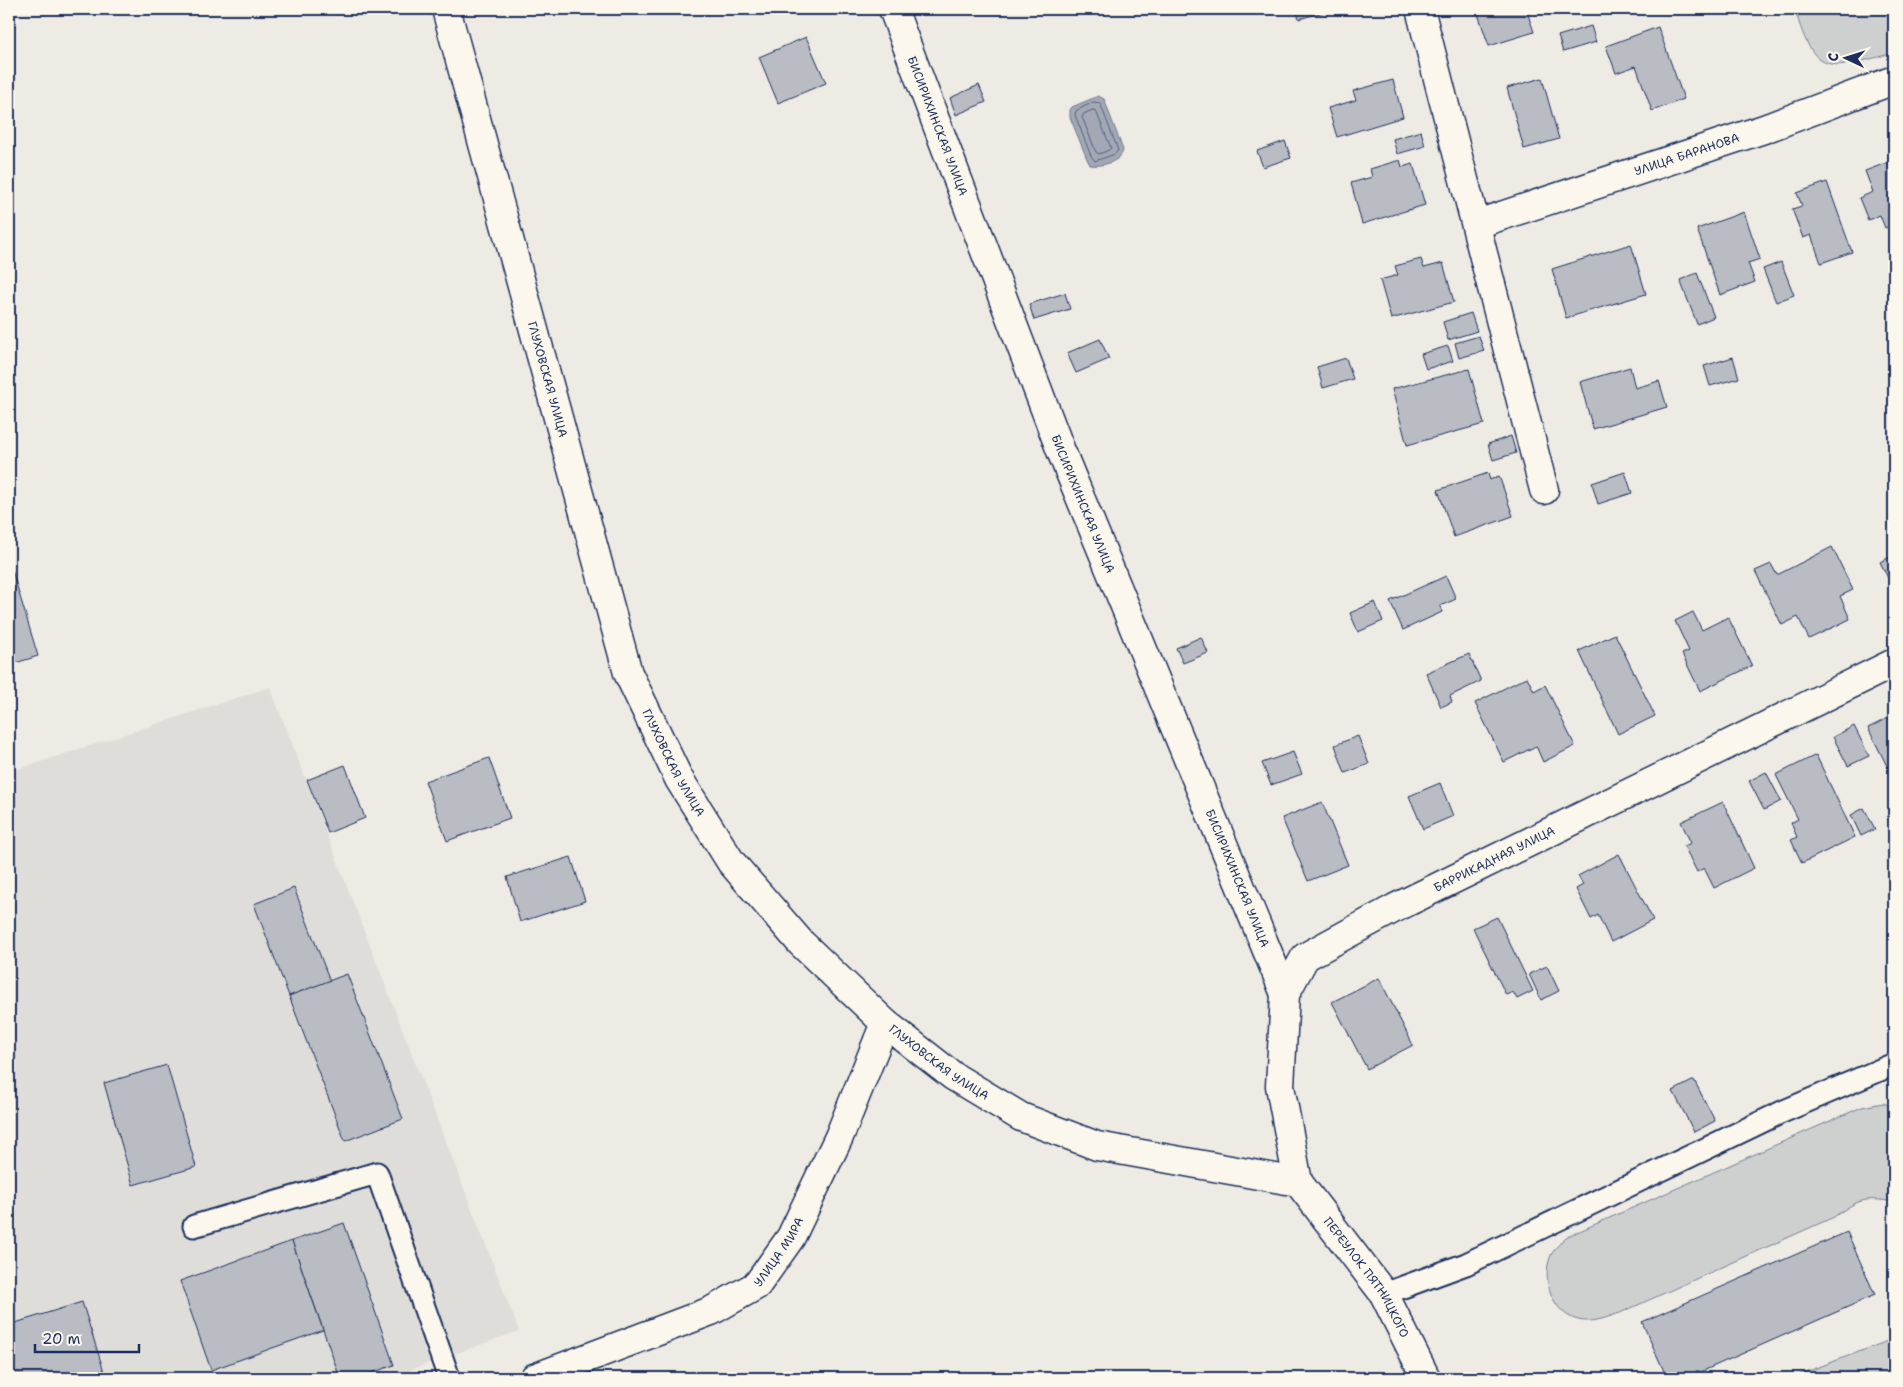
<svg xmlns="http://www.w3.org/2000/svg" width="1903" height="1387" viewBox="0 0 1903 1387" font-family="'Shantell Sans',sans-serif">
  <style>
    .built { fill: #deddda }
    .green { fill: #cecfcf; stroke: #747f96 }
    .water { fill: #a3a8b4; stroke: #6d7892 }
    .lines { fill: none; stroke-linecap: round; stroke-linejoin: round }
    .shore { stroke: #515f80; stroke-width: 1 }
    .building { fill: #b9bcc3; stroke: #1b2f5e }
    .service-casing { stroke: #1b2f5e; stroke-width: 25 }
    .minor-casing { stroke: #1b2f5e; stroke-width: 31 }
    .tertiary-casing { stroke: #1b2f5e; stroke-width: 31 }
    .service { stroke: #fbf7ec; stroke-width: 21 }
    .minor { stroke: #fbf7ec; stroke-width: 28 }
    .tertiary { stroke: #fbf7ec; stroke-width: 28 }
    .labels { text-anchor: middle; stroke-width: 4; stroke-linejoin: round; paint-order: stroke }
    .street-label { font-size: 12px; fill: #1b2f5e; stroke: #fbf7ec }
  </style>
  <rect width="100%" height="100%" fill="#eeebe4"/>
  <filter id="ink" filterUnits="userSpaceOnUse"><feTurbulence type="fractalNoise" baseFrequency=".02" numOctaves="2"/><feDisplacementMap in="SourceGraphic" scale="10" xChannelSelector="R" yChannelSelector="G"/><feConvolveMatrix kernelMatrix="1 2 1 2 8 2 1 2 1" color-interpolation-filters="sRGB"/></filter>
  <g filter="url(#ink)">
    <polygon class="built" points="270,687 519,1331 388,1378 9,1378 9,772"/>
    <g class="green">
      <path d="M1795,9H1894V53C1832,68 1815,81 1795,9Z"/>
      <path d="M1883,1103L1894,1107V1202C1864,1197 1859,1199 1834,1217L1620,1313C1610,1316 1599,1321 1589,1321C1556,1323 1539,1282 1551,1255C1554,1249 1561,1242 1566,1237L1862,1107Z"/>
      <polygon points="1894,1333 1894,1378 1790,1378 1885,1342"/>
    </g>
    <path class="water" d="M1098,96L1104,99L1123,150C1121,162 1101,167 1090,165L1087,159L1070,117V110L1072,107Z"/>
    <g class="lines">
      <g class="shore">
        <polygon points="1094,102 1100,103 1118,150 1115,154 1095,161 1091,156 1075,115 1076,111"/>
        <polygon points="1093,110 1096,111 1111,148 1109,150 1099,154 1096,152 1082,117 1084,114"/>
      </g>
    </g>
    <g class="building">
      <polygon points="1296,9 1334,9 1299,19"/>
      <polygon points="1494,9 1526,9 1534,32 1489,46 1478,14"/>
      <polygon points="1591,26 1596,42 1563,52 1558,36"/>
      <polygon points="1658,27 1684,99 1652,111 1636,66 1616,73 1606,46"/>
      <polygon points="806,37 826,83 778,103 759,57"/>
      <polygon points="1542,78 1559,139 1524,149 1507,88"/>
      <polygon points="1393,80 1403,117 1337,137 1328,108 1356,100 1353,91"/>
      <polygon points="979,85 986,102 956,115 950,98"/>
      <polygon points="1421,131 1425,146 1397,154 1393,139"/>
      <polygon points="1285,141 1291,158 1263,167 1257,151"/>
      <polygon points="1400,160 1402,167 1413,164 1425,205 1362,224 1351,183 1372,177 1370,169"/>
      <polygon points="1894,160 1894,224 1885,228 1880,215 1868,220 1859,198 1873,192 1865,171"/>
      <polygon points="1827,182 1852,252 1821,263 1811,235 1803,238 1792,209 1802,206 1797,193"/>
      <polygon points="1744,212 1760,259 1748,263 1755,282 1720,295 1697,229"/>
      <polygon points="1631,244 1646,294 1566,318 1552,269"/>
      <polygon points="1421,259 1424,268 1443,263 1454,302 1391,319 1380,280 1398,275 1395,266"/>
      <polygon points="1781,262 1794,295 1776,302 1763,269"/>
      <polygon points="1697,273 1714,317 1697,324 1680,280"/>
      <polygon points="1065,293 1070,309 1034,320 1029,304"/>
      <polygon points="1471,313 1477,331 1448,340 1443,322"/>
      <polygon points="1479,336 1484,351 1459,358 1455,343"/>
      <polygon points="1100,339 1109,359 1076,373 1067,353"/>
      <polygon points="1448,346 1453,361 1426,369 1421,354"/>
      <polygon points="1733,357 1739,378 1710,386 1704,366"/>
      <polygon points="1346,358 1353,379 1323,388 1317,367"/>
      <polygon points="1630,367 1635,388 1659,381 1667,407 1593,429 1580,382"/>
      <polygon points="1469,369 1484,424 1407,445 1392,389"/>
      <polygon points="1511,436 1516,453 1493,460 1488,444"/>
      <polygon points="1625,472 1632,493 1598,504 1592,483"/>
      <polygon points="1488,473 1490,480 1499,476 1513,516 1454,537 1438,490"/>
      <polygon points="1832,547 1853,590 1840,596 1850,619 1809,639 1798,617 1782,625 1755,571 1771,564 1777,575"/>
      <polygon points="1894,555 1894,590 1880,562"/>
      <polygon points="12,570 38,656 9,665 9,571"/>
      <polygon points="1446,576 1456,599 1440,606 1442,612 1403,630 1390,601"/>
      <polygon points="1375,602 1383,621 1358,632 1350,613"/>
      <polygon points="1693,612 1702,630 1728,617 1752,666 1700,691 1682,654 1689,651 1675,621"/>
      <polygon points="1615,634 1655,716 1618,734 1579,651"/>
      <polygon points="1201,637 1208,653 1183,663 1176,648"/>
      <polygon points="1469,654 1481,681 1450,696 1452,702 1441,707 1426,673"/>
      <polygon points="1527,677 1534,691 1545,685 1575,746 1543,762 1536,746 1504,762 1475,703"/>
      <polygon points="1894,715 1894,780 1868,728"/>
      <polygon points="1854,726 1869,756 1848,766 1833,737"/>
      <polygon points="1358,736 1369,764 1345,773 1335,745"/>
      <polygon points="1293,752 1302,774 1271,785 1262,763"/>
      <polygon points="1816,755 1855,837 1802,863 1791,840 1797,837 1791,823 1798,819 1776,775"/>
      <polygon points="489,758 510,818 447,841 425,781"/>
      <polygon points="345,765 365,818 328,833 307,780"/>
      <polygon points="1766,772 1781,801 1764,810 1749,781"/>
      <polygon points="1440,783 1453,816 1423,829 1409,796"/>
      <polygon points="1322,802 1348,865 1308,881 1282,818"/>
      <polygon points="1723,802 1754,868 1714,888 1704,868 1697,872 1684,846 1691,843 1681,822"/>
      <polygon points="1864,808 1875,829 1861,836 1851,815"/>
      <polygon points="1619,854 1653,920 1611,942 1598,915 1591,919 1576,889 1583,885 1578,876"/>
      <polygon points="571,857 585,901 520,922 507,877"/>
      <polygon points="294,888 330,981 289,996 254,904"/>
      <polygon points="1497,917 1533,991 1517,999 1513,992 1506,995 1473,928"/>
      <polygon points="1547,966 1559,991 1541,1000 1529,974"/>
      <polygon points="347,974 403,1119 345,1141 289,996"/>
      <polygon points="1379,978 1413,1045 1367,1069 1332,1002"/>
      <polygon points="167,1065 196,1167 133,1185 104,1083"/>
      <polygon points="1694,1080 1715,1121 1694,1132 1673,1091"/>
      <polygon points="344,1223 394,1365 357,1378 340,1378 292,1241"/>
      <polygon points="1847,1232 1875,1295 1687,1378 1667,1378 1642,1322"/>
      <polygon points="292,1241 323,1330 211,1370 180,1281"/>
      <polygon points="82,1302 106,1378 9,1378 9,1325"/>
    </g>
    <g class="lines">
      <defs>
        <g id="service">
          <polyline points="194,1226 377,1173 449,1378"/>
          <polyline points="1384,1294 1466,1264 1782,1112 1894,1064"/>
        </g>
        <g id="minor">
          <path id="s1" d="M893,9L1061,451L1285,994"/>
          <polyline points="1420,9 1544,490"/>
          <path id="s2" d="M1477,224L1764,129L1894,80"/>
          <path id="s3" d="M1298,1182L1280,1086L1285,994L1305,957L1395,908L1894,663"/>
          <path id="s4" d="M534,1378L711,1311L757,1285L791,1237L839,1137L885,1023"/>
        </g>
        <g id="tertiary">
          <path id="s5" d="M446,9L628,673L679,779L731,862L801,943L885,1023L953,1076L1021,1117L1097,1146L1298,1182L1384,1294L1426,1378"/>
        </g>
      </defs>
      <use href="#service" class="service-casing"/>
      <use href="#minor" class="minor-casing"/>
      <use href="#tertiary" class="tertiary-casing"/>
      <use href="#service" class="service"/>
      <use href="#minor" class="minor"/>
      <use href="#tertiary" class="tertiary"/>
    </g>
  </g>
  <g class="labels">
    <g class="street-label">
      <text dy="4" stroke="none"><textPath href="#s1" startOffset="125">БИСИРИХИНСКАЯ УЛИЦА</textPath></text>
      <text dy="4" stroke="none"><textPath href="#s2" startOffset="221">УЛИЦА БАРАНОВА</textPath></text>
      <text dy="4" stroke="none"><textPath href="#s5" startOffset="384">ГЛУХОВСКАЯ УЛИЦА</textPath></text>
      <text dy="4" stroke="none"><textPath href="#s1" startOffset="530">БИСИРИХИНСКАЯ УЛИЦА</textPath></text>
      <text dy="4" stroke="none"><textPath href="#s5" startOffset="789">ГЛУХОВСКАЯ УЛИЦА</textPath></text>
      <text dy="4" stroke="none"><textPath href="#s3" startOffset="445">БАРРИКАДНАЯ УЛИЦА</textPath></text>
      <text dy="4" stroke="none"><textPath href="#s1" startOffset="935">БИСИРИХИНСКАЯ УЛИЦА</textPath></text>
      <text dy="4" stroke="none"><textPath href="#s5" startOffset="1194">ГЛУХОВСКАЯ УЛИЦА</textPath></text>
      <text dy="4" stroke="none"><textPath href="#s4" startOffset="282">УЛИЦА МИРА</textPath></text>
      <text dy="4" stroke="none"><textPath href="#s5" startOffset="1696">ПЕРЕУЛОК ПЯТНИЦКОГО</textPath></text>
    </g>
  </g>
  <rect width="1903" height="1387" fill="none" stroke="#fbf7ec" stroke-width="30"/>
  <rect x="15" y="15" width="1873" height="1357" fill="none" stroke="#1b2f5e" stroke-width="2" filter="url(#ink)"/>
  <g transform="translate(1846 58) rotate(274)" stroke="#fbf7ec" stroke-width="4" paint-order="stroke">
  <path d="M0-4L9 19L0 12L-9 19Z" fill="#1b2f5e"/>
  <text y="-8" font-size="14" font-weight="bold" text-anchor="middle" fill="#1b2f5e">С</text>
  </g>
  <path d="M35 1344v8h104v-8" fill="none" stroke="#1b2f5e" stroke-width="2.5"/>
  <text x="42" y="1344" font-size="15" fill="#1b2f5e" stroke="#fbf7ec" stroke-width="4" paint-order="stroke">20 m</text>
</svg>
